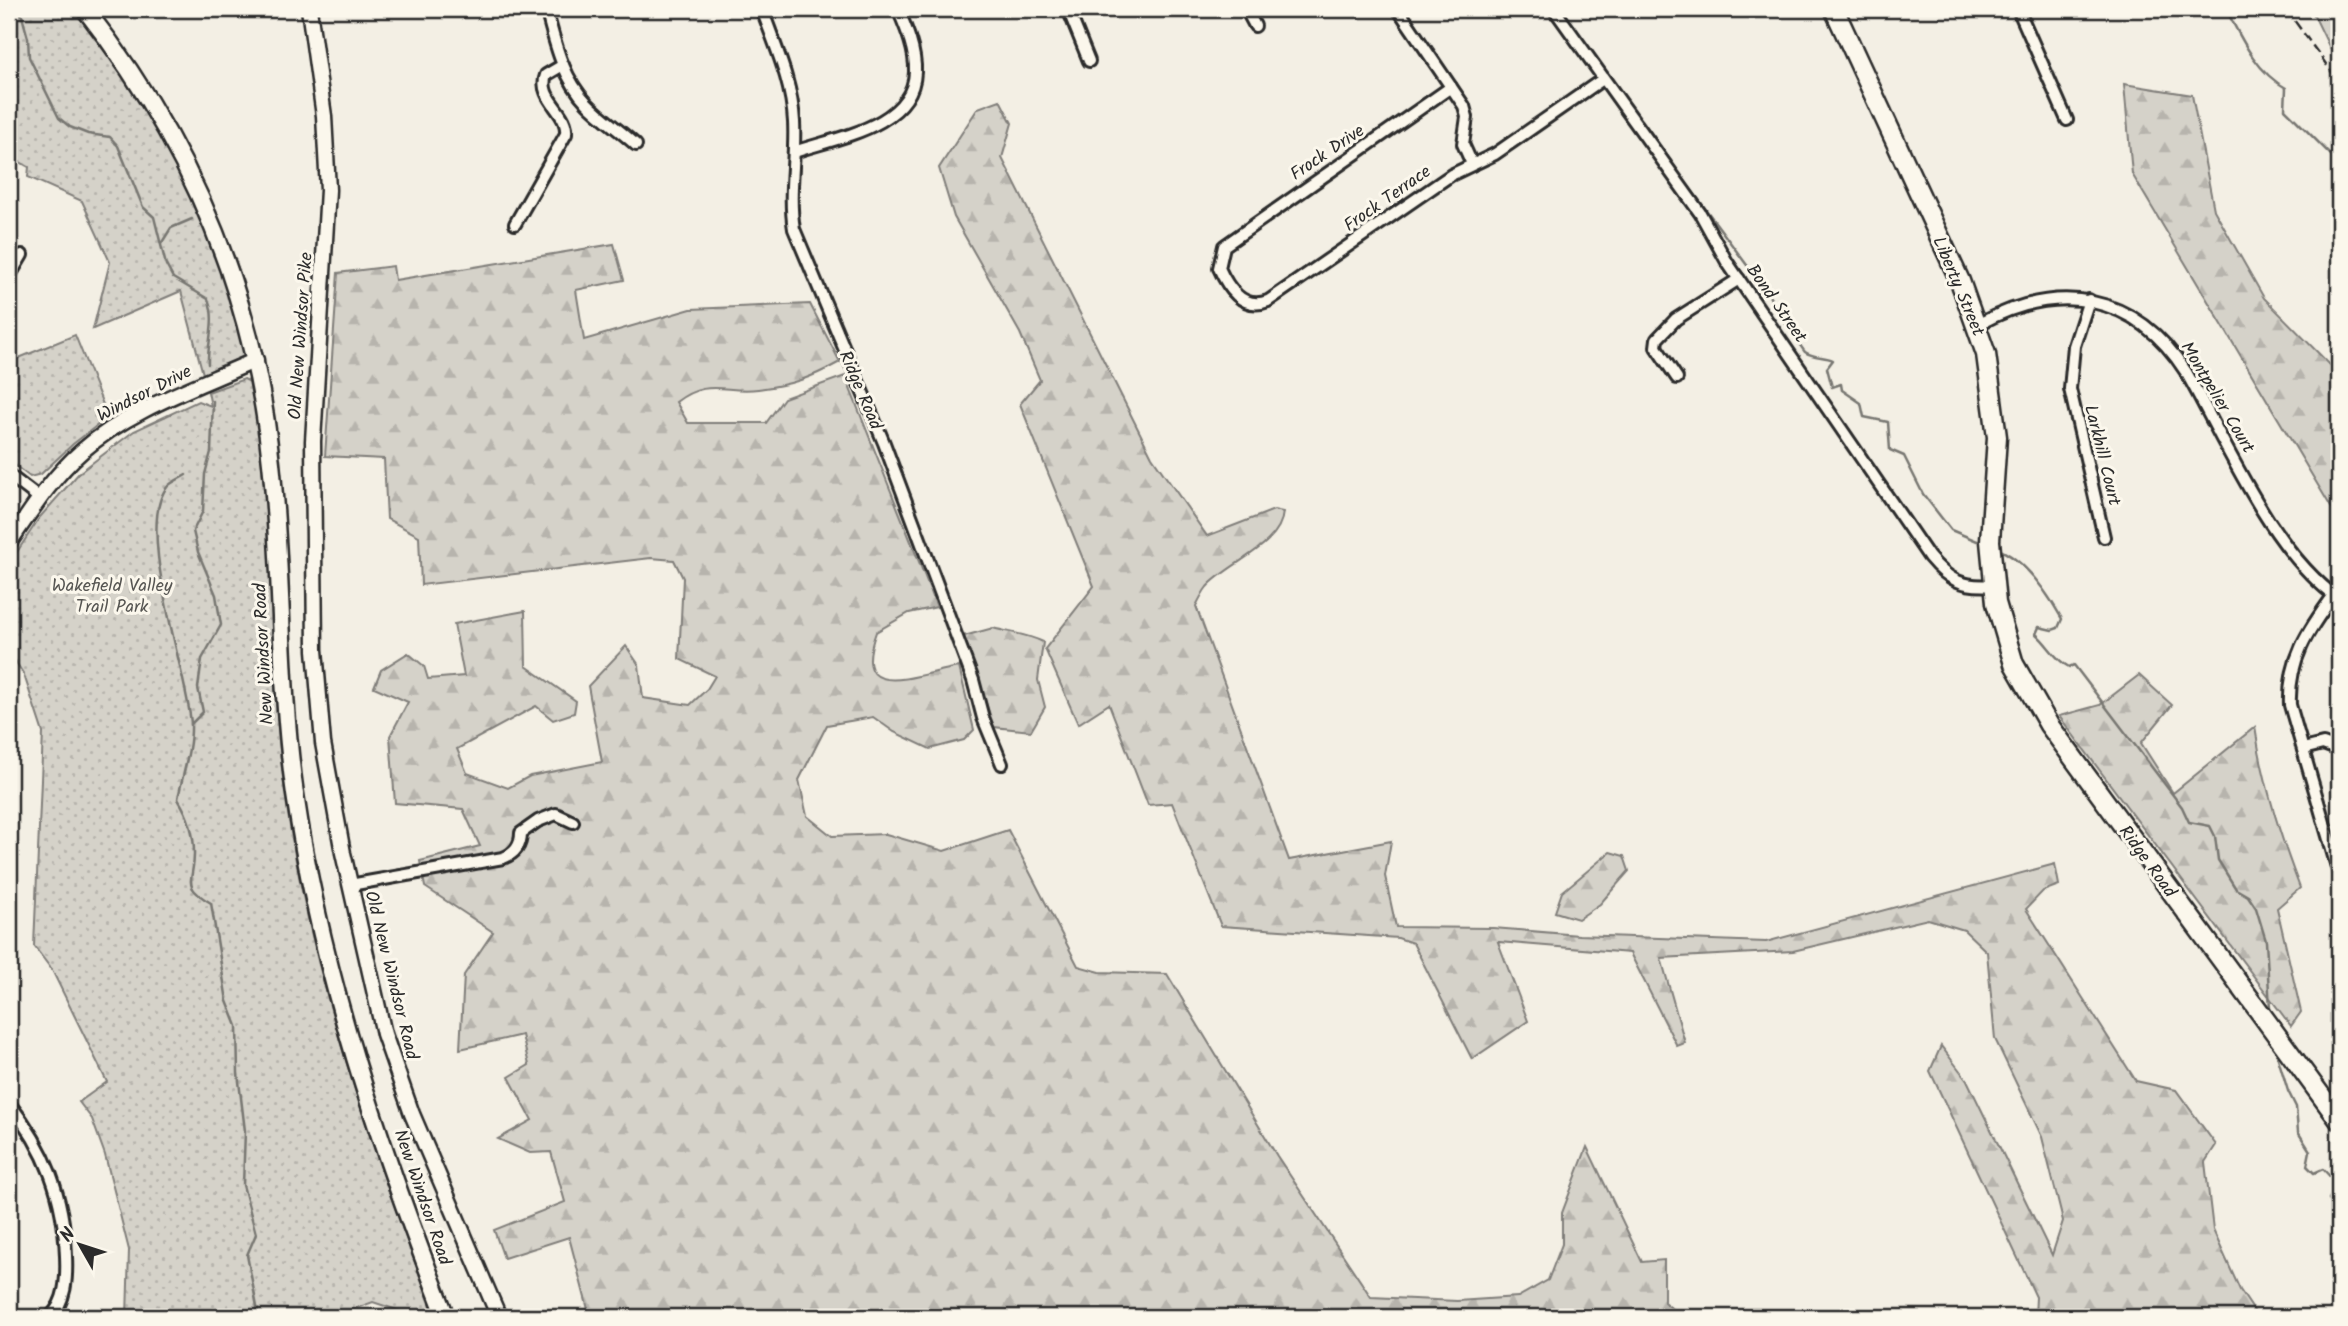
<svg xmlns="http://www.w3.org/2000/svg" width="2348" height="1326" viewBox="0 0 2348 1326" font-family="Kalam,sans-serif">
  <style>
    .forest { fill: url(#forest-firs); stroke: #807e7a; stroke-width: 2 }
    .park { fill: url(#park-dots); stroke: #807e7a; stroke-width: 2 }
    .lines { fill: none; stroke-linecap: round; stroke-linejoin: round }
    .stream { stroke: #787772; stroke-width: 2.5 }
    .minor-casing { stroke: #2b2b2b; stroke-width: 16 }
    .tertiary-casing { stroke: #2b2b2b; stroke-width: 19 }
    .secondary-casing { stroke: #2b2b2b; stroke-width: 21 }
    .trunk-casing { stroke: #2b2b2b; stroke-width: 23 }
    .minor { stroke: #fbf7ec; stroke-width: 10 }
    .tertiary { stroke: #fbf7ec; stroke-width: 14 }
    .secondary { stroke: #fbf7ec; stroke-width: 16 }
    .trunk { stroke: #fbf7ec; stroke-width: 18 }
    .rail { stroke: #2b2b2b; stroke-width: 2.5; stroke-dasharray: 10 5; stroke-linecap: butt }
    .labels { text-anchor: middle; stroke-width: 6; stroke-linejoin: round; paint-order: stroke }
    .street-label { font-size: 18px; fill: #2b2b2b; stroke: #fbf7ec }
    .park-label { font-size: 18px; fill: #565552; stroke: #fbf7ec }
  </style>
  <defs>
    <pattern id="forest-firs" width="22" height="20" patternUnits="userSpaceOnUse" patternTransform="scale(1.75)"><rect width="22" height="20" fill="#d5d2c9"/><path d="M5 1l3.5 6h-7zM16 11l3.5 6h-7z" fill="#b7b4ad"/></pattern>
    <pattern id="park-dots" width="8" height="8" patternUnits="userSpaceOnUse" patternTransform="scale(1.75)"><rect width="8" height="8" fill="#d5d2c9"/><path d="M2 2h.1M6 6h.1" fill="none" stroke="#b7b4ad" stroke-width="1.8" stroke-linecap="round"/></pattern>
  </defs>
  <rect width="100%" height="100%" fill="#f3efe4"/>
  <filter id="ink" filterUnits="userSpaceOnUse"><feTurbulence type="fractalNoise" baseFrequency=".0143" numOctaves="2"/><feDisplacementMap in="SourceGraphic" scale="14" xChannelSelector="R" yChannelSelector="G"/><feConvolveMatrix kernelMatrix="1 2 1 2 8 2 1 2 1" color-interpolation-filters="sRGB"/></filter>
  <g filter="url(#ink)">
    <g class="forest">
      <polygon points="2311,9 2339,9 2339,67"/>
      <polygon points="2124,84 2192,95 2214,210 2264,298 2339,374 2339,513 2331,507 2132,174"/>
      <path d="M1000,100L1012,123L1002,158L1152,457L1207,536L1274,510L1283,512C1281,546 1228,563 1207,587C1203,592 1199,600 1196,606L1289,860L1391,841L1385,876L1396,927L1493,928L1579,935L1766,942L2055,864L2059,885L2043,891L2026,909L2136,1081L2176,1090L2216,1145L2205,1162L2213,1230L2240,1290L2258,1317H2035L2036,1297L1930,1071L1941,1046L1967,1080L2052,1255L2063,1221L2042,1137L1995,1039L1987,952L1964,930L1928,919L1793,951L1661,958L1685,1043L1677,1046L1630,953L1498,942L1528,1021L1472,1059L1413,943L1398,938L1221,926L1172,803L1148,805L1109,704L1078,724L1045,649L1094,586L1020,404L1040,380L1020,333L954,217L939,168L978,108Z"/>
      <path d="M614,244L624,280L576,290L584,340L691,309L810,304L840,362C811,378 791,385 758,389C724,393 707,378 676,402L688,423H766L784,398L845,376L937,607L909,613L876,632C849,706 919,673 959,667L974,730L964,740L930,749L894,732L873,717L827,725L799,780L807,816L832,836L886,834L944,851L1008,830L1078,966L1100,972L1167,974L1277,1156L1371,1297L1457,1301L1518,1297L1548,1280L1562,1244V1213L1587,1147L1642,1262L1664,1260V1302L1682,1317H590L569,1237L504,1258L494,1230L565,1202L551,1152L530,1153L498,1139L532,1120L509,1077L529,1065L522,1035L460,1049L464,975L493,932L425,887L420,861L480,846L463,809L395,803L390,736L408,702L374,687L381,670L408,653L424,666L428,679L464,676L454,624L525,611L526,666L576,701L574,713L553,720L536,706L457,749L467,773L508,788L530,776L602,762L588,686L626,646L639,665L643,698L690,705L707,689L715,676L679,659L683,578L674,560L651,558L421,585L419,536L387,519L384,459L325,456L338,273L393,266L395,280Z"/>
      <path d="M993,628C1011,633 1027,634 1043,642L1038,680L1045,707L1031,731L994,727L964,636Z"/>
      <path d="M2139,675L2172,705L2141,743L2173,793L2255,727C2263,782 2280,836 2300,888L2277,908L2301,1012L2291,1026L2059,716L2100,705Z"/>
      <polygon points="1610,852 1624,856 1629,871 1600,904 1578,919 1555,912 1562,892"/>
    </g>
    <g class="park">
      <path d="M9,9H73C98,43 125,77 148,113C194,188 225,270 246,354L240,360L203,374L181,291L93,329L110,262L82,201L28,177L29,167L9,156Z"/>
      <polygon points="75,335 108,417 73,444 41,474 30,477 9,461 9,362"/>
      <path d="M244,379L254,384C258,417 265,451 267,484C272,579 271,674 282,769C304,959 369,1139 435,1317H408L400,1311L373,1302L332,1317H127L129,1250L105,1155L92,1119L79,1102L107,1082L52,970L34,946L43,733L24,675L9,651V564L40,517L79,473L134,431L198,401L211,406L208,392Z"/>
    </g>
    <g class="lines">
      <g class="stream">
        <path d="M20,9L28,38L29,57L59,118L70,127L88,134L110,137L118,146L143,207L154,217L166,265L173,278L208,299C217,321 207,341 208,364"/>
        <path d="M2226,9C2241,38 2256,72 2286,88L2285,109L2336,160L2333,179L2339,195"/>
        <polyline points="1642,120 1677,170"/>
        <path d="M1684,180L1769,295C1770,300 1803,350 1805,352C1813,358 1825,356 1833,360L1827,368L1832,387L1841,384L1842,390L1861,403L1864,417L1888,422L1890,450L1904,456L1923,494L1951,530L1982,543"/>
        <polyline points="161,244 171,228 192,219"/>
        <path d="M186,475C181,478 172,482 168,486C133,524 188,675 191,724C192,748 182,776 178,799C188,815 194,833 194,852C195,882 179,884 211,903L227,1001L237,1026L238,1073L245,1131L243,1185L256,1234L247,1255L259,1317"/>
        <path d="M2000,550C2027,562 2048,594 2062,619L2058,628L2052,630L2039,627L2036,634C2048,644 2055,660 2069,667L2074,665L2182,807L2189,822L2210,826L2215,836L2218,860L2236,889L2248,896L2256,908L2266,941L2270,1009"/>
        <polyline points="191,724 203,712 198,688 202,659 221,625 216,595 198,552 193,531 203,511 205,474 211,452 213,401"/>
        <polyline points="2273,1042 2288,1091 2296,1107 2298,1132 2310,1151 2307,1166 2314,1173 2323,1169 2337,1184 2329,1199 2338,1215 2339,1230"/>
      </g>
      <defs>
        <g id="minor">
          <path d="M546,9C555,42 562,77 587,103C601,118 621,131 636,145"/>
          <path d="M762,9C775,46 792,82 794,122C796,158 788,193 794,229L884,443L973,680L983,718L1002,764"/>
          <polyline points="1068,9 1089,61"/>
          <polyline points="1246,9 1255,26"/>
          <polyline points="1398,9 1464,106 1467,117 1463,144 1472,164"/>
          <path d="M1554,9L1700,213L1727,262L1929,557C1948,580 1963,588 1993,585"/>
          <polyline points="2018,9 2067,120"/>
          <path d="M1451,87L1224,246L1219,268C1228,288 1243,311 1268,301L1451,175L1495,154L1603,79"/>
          <path d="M794,152C834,138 913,127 915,72C916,51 906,28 898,9"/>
          <path d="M515,224L566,134C569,112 537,99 546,75L563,65"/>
          <polyline points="9,277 22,255"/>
          <polyline points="2089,300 2074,346 2070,389 2104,537"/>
          <path d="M1977,325C2057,281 2135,292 2186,372C2227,444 2271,551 2339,599"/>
          <polyline points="1677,378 1656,347 1657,339 1676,319 1739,279"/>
          <polyline points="9,475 39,498"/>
          <path d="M2334,595C2308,630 2288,660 2290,705L2339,874"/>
          <polyline points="2303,749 2323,744 2339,750"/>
          <path d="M350,885L503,858C514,854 521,846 521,833L538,821L556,814L573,822"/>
          <path d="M9,1103C46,1150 64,1196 66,1256C67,1278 66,1302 50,1317"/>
        </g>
        <g id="tertiary">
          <polyline points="309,9 324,116 328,190 313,441 315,650 323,743 343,853 384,1034 412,1114 499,1317"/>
          <path d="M9,543C31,511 52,477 82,451C131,408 197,387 256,360"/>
        </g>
        <path id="secondary" d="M85,9C190,143 254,293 271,463C283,573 279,684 295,794C321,973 380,1148 446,1317"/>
        <polyline id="trunk" points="1834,9 1960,281 1986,354 1997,437 1990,541 1996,603 2014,664 2049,725 2339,1120"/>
      </defs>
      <use href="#minor" class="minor-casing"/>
      <use href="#tertiary" class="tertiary-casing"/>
      <use href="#secondary" class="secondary-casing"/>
      <use href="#trunk" class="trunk-casing"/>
      <use href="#minor" class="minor"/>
      <use href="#tertiary" class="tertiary"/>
      <use href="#secondary" class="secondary"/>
      <use href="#trunk" class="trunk"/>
      <polyline class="rail" points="2286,9 2339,82"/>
    </g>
  </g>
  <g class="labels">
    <g class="street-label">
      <text transform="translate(1327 152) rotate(-34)" y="6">Frock Drive</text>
      <text transform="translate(1387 198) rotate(-35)" y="6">Frock Terrace</text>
      <text transform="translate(1959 286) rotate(67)" y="6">Liberty Street</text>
      <text transform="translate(1777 303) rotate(55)" y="6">Bond Street</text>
      <text transform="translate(300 336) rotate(-86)" y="6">Old New Windsor Pike</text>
      <text transform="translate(861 390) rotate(67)" y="6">Ridge Road</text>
      <text transform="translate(144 393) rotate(-27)" y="6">Windsor Drive</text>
      <text transform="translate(2218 397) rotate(59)" y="6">Montpelier Court</text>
      <text transform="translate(2103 455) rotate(76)" y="6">Larkhill Court</text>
      <text transform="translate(263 654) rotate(-93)" y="6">New Windsor Road</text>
      <text transform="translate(2148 861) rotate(54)" y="6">Ridge Road</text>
      <text transform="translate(392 975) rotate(76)" y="6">Old New Windsor Road</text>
      <text transform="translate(423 1197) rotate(71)" y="6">New Windsor Road</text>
    </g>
    <g class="park-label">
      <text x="112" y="591">Wakefield Valley<tspan x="112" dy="21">Trail Park</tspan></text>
    </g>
  </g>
  <rect width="2348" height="1326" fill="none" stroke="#fbf7ec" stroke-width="35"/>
  <rect x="18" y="18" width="2313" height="1291" fill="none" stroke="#2b2b2b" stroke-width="2.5" filter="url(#ink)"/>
  <g transform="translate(80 1245) rotate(309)" stroke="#fbf7ec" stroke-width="5" paint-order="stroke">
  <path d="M0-5L12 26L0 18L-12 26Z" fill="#2b2b2b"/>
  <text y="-10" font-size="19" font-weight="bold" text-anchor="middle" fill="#2b2b2b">N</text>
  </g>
</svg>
